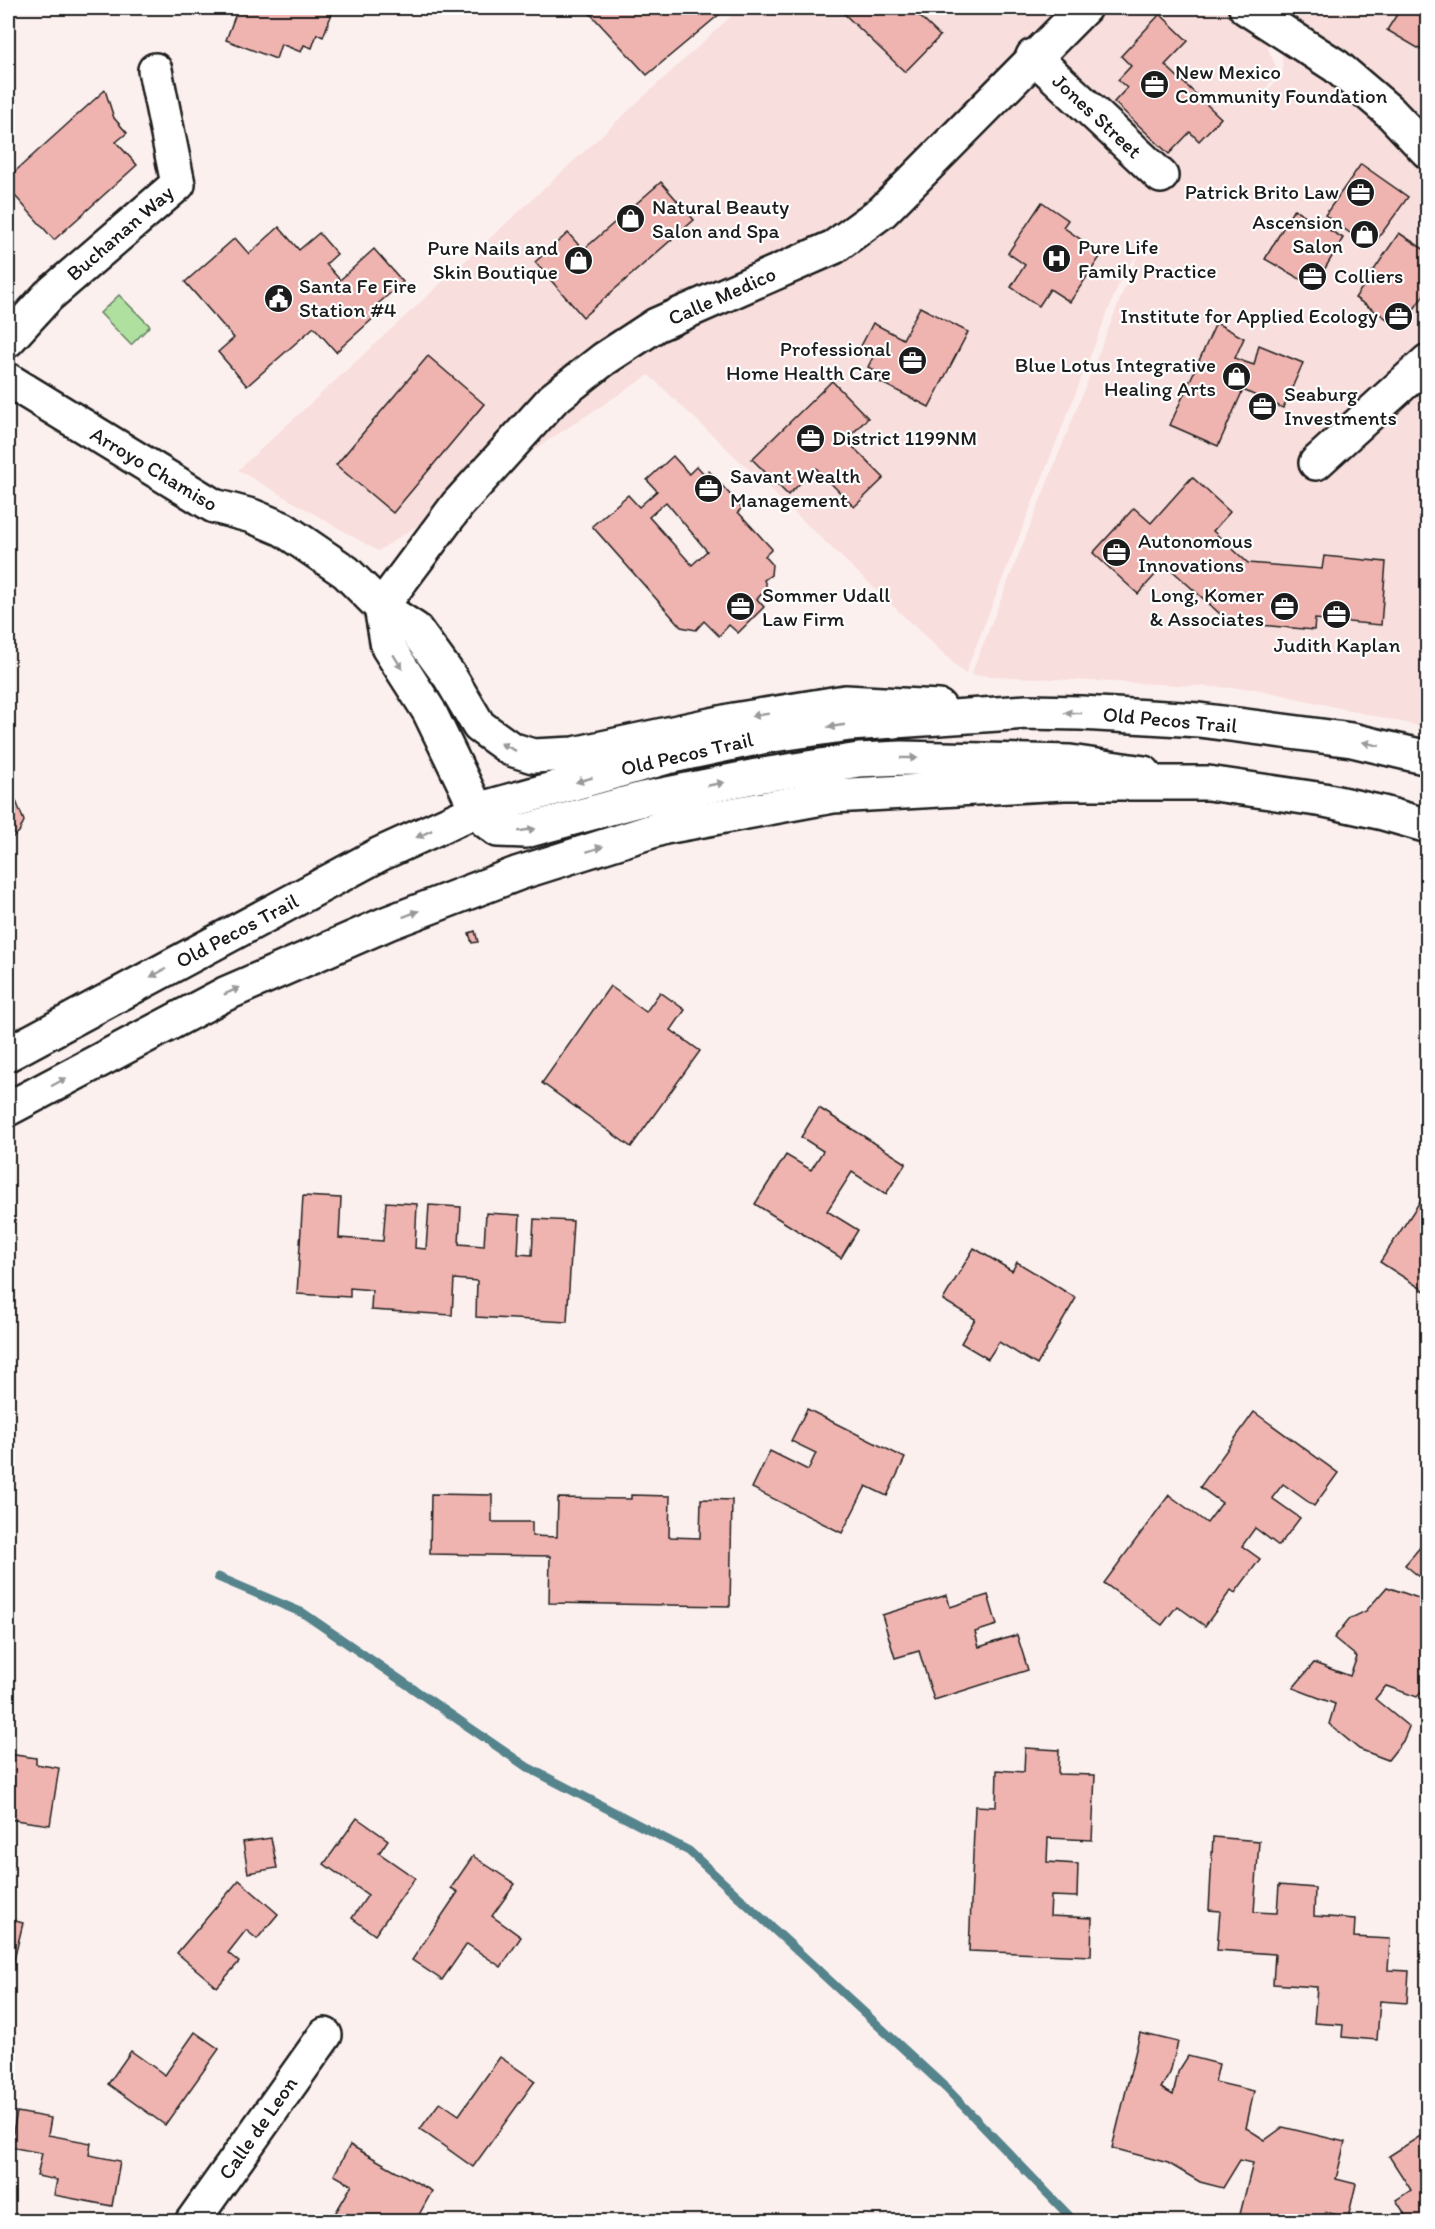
<svg xmlns="http://www.w3.org/2000/svg" width="1435" height="2229" viewBox="0 0 1435 2229" font-family="Itim,sans-serif">
  <style>
    .built { fill: #f8dedc }
    .garden { fill: #afe0a0; stroke: #667e5e; stroke-width: 1.5 }
    .lines { fill: none; stroke-linecap: round; stroke-linejoin: round }
    .stream { stroke: #54848c; stroke-width: 9 }
    .building { fill: #f0b4b0; stroke: #1c1c1c; stroke-width: 1.5; fill-rule: evenodd }
    .minor-casing { stroke: #1c1c1c; stroke-width: 38 }
    .tertiary-casing { stroke: #1c1c1c; stroke-width: 38 }
    .secondary-casing { stroke: #1c1c1c; stroke-width: 38 }
    .minor { stroke: #fff; stroke-width: 33 }
    .tertiary { stroke: #fff; stroke-width: 33 }
    .secondary { stroke: #fff; stroke-width: 33 }
    .oneway { fill: #999 }
    .labels { text-anchor: middle; stroke-width: 4.5; stroke-linejoin: round; paint-order: stroke }
    .poi-label { font-size: 21px; fill: #1c1c1c; stroke: #fff; text-anchor: start }
    .street-label { font-size: 21px; fill: #1c1c1c; stroke: #fff }
  </style>
  <rect width="100%" height="100%" fill="#fcf0ef"/>
  <filter id="ink" filterUnits="userSpaceOnUse"><feTurbulence type="fractalNoise" baseFrequency=".0167" numOctaves="2"/><feDisplacementMap in="SourceGraphic" scale="12" xChannelSelector="R" yChannelSelector="G"/><feConvolveMatrix kernelMatrix="1 2 1 2 8 2 1 2 1" color-interpolation-filters="sRGB"/></filter>
  <g filter="url(#ink)">
    <polygon class="built" points="740,8 1251,8 1278,72 1254,105 1283,74 1279,8 1427,8 1427,728 1256,689 971,675 1138,254 1123,273 965,674 649,375 378,551 238,470"/>
    <polygon class="garden" points="119,295 150,326 131,345 100,313"/>
    <g class="lines">
      <polyline class="stream" points="218,1577 303,1613 527,1767 689,1851 947,2089 1075,2222"/>
    </g>
    <g class="building">
      <polygon points="238,8 334,8 323,37 317,34 312,48 304,45 301,52 281,44 276,59 226,40"/>
      <polygon points="585,8 727,8 647,75"/>
      <polygon points="838,8 911,8 940,36 905,72"/>
      <polygon points="1401,8 1428,8 1428,54 1387,30"/>
      <polygon points="1160,14 1188,41 1165,65 1221,118 1199,141 1190,132 1169,154 1114,102 1127,88 1118,80 1131,66 1121,56"/>
      <polygon points="105,90 114,118 127,133 116,142 137,165 54,240 8,188 13,180 10,176"/>
      <polygon points="1361,164 1408,197 1371,248 1325,215"/>
      <polygon points="661,182 694,220 583,317 535,262 568,233 583,250"/>
      <polygon points="1042,202 1068,220 1063,227 1102,254 1070,302 1050,289 1039,306 1011,287 1025,265 1008,253"/>
      <polygon points="1294,209 1343,238 1314,287 1265,259"/>
      <polygon points="279,227 299,250 319,233 337,254 326,264 340,280 374,249 403,282 372,309 377,315 336,352 314,327 247,386 218,352 234,338 185,282 235,238 249,254"/>
      <polygon points="1399,233 1428,252 1428,289 1401,328 1355,298"/>
      <polygon points="920,307 968,332 929,407 870,377 874,370 868,367 874,355 860,348 873,323 903,339"/>
      <polygon points="1216,323 1244,338 1235,358 1245,362 1254,365 1259,345 1303,363 1283,408 1243,390 1218,446 1170,425"/>
      <polygon points="428,356 484,404 393,513 336,465"/>
      <polygon points="832,381 868,418 846,440 884,478 854,507 816,468 788,495 752,459"/>
      <path d="M673,456L689,474L697,466L705,475L709,471L742,508L738,512L772,549L765,556L772,564L771,575L764,580L767,588L757,599L764,607L738,633L729,625L719,636L704,621L696,630L681,627L592,526L628,495L639,507L657,491L647,480ZM666,502L707,551L692,565L649,517Z"/>
      <polygon points="1192,477 1230,512 1213,531 1248,563 1322,569 1324,556 1386,562 1381,625 1315,619 1314,630 1229,622 1165,564 1138,594 1093,553 1134,508 1151,523"/>
      <polygon points="8,796 9,799 14,796 24,821 19,832 8,841"/>
      <polygon points="475,931 478,942 472,943 469,933"/>
      <polygon points="610,986 646,1012 660,992 685,1010 671,1030 700,1051 631,1147 542,1083"/>
      <polygon points="819,1108 906,1163 886,1194 852,1172 827,1211 858,1230 841,1258 755,1204 786,1155 811,1170 823,1151 801,1137"/>
      <polygon points="303,1196 341,1198 339,1238 383,1241 386,1202 417,1204 415,1248 426,1249 429,1205 461,1207 459,1244 484,1246 486,1213 520,1215 518,1254 532,1255 534,1219 573,1221 567,1322 476,1317 477,1281 454,1279 452,1315 371,1310 372,1290 350,1288 350,1297 297,1294"/>
      <polygon points="1423,1197 1428,1200 1428,1293 1380,1262"/>
      <polygon points="974,1248 1012,1271 1017,1262 1076,1298 1037,1365 999,1342 988,1359 961,1343 975,1319 943,1300"/>
      <polygon points="807,1409 905,1458 887,1496 866,1486 842,1533 752,1488 770,1451 808,1470 816,1453 791,1441"/>
      <polygon points="1254,1412 1338,1473 1314,1506 1283,1484 1272,1498 1300,1518 1279,1546 1255,1528 1242,1546 1260,1559 1235,1593 1231,1590 1205,1626 1177,1606 1162,1625 1104,1583 1169,1495 1207,1523 1222,1503 1200,1487"/>
      <polygon points="431,1494 492,1495 492,1522 532,1522 532,1536 557,1537 558,1498 631,1499 631,1495 670,1496 669,1537 700,1538 701,1499 732,1500 730,1606 549,1603 550,1556 430,1554"/>
      <polygon points="1428,1538 1428,1685 1417,1697 1386,1686 1375,1699 1409,1727 1403,1741 1388,1760 1359,1749 1329,1724 1335,1704 1293,1688 1314,1663 1350,1676 1357,1657 1334,1638 1349,1619 1366,1611 1387,1587 1421,1599 1427,1583 1405,1565"/>
      <polygon points="947,1595 950,1607 988,1595 997,1625 975,1632 979,1647 1017,1635 1028,1670 934,1700 919,1651 895,1658 882,1615"/>
      <polygon points="1025,1748 1059,1750 1058,1774 1095,1775 1092,1840 1048,1838 1047,1862 1078,1864 1077,1897 1051,1896 1050,1916 1092,1918 1091,1956 969,1951 975,1806 996,1807 997,1770 1024,1772"/>
      <polygon points="8,1754 36,1758 36,1764 59,1768 50,1825 8,1819"/>
      <polygon points="357,1818 388,1840 379,1853 415,1878 375,1935 352,1918 368,1895 324,1864"/>
      <polygon points="1213,1837 1259,1841 1254,1912 1277,1913 1279,1885 1315,1888 1314,1916 1355,1919 1354,1937 1390,1939 1388,1970 1409,1971 1407,2003 1380,2001 1377,2040 1342,2037 1343,2025 1314,2023 1317,1987 1273,1984 1275,1954 1217,1950 1220,1911 1209,1910"/>
      <polygon points="271,1838 277,1868 248,1873 243,1842"/>
      <polygon points="473,1856 515,1884 492,1916 521,1937 501,1967 467,1944 442,1980 412,1960 458,1892 451,1888"/>
      <polygon points="239,1880 278,1914 257,1939 246,1930 228,1953 239,1962 217,1987 177,1953"/>
      <polygon points="8,1919 23,1923 12,1968 8,1967"/>
      <polygon points="195,2032 219,2049 165,2125 108,2084 131,2051 165,2075"/>
      <polygon points="1140,2033 1178,2042 1170,2073 1161,2088 1173,2095 1178,2072 1188,2056 1219,2064 1215,2082 1254,2091 1246,2128 1265,2140 1283,2127 1345,2142 1336,2179 1356,2184 1348,2218 1326,2212 1321,2222 1238,2222 1253,2163 1240,2160 1223,2188 1200,2182 1168,2163 1112,2148"/>
      <polygon points="500,2057 535,2081 473,2167 420,2129 440,2102 459,2115"/>
      <polygon points="17,2112 51,2118 48,2135 91,2143 89,2155 120,2161 112,2206 54,2195 57,2180 37,2176 42,2153 10,2147"/>
      <polygon points="1428,2131 1428,2222 1410,2222 1396,2200 1411,2190 1389,2156"/>
      <polygon points="350,2145 432,2191 415,2222 403,2222 397,2218 395,2222 330,2222 352,2185 334,2175"/>
    </g>
    <g class="lines">
      <defs>
        <g id="minor">
          <polyline points="1246,8 1336,66 1390,112 1428,152"/>
          <polyline points="1033,56 1161,176"/>
          <polyline points="8,340 48,296 178,184 155,70"/>
          <polyline points="1316,463 1428,361"/>
          <polyline points="381,607 458,504 553,399 604,359 656,325 834,247 883,211 1084,8"/>
          <polyline points="192,2222 325,2035"/>
        </g>
        <g id="tertiary">
          <polyline points="8,380 214,506 252,516 283,529 346,572 381,607 415,629 450,677 479,726 511,749 533,756 574,754 734,720 845,702 939,707"/>
          <polyline points="381,607 388,647 429,711 477,810 486,821 498,830 525,831 643,799 757,776 859,760 902,758 1070,762 1144,773"/>
        </g>
        <g id="secondary">
          <polyline points="8,1054 380,854 477,810 667,757 766,736 850,724 1027,712 1081,713 1199,720 1352,740 1428,758"/>
          <polyline points="8,1109 225,994 388,923 519,873 665,827 833,796 1064,783 1208,783 1324,800 1383,813 1428,826"/>
        </g>
      </defs>
      <use href="#minor" class="minor-casing"/>
      <use href="#tertiary" class="tertiary-casing"/>
      <use href="#secondary" class="secondary-casing"/>
      <use href="#minor" class="minor"/>
      <use href="#tertiary" class="tertiary"/>
      <use href="#secondary" class="secondary"/>
    </g>
    <defs><path id="oneway-solid" d="M-6-.8H1V-3.2L6.5 0L1 3.2V.8H-6Z" transform="scale(1.5)"/></defs>
    <g class="oneway">
      <use href="#oneway-solid" transform="translate(398 662) rotate(58)"/>
      <use href="#oneway-solid" transform="translate(1073 713) rotate(-179)"/>
      <use href="#oneway-solid" transform="translate(760 715) rotate(171)"/>
      <use href="#oneway-solid" transform="translate(836 726) rotate(172)"/>
      <use href="#oneway-solid" transform="translate(1371 744) rotate(-167)"/>
      <use href="#oneway-solid" transform="translate(508 747) rotate(-154)"/>
      <use href="#oneway-solid" transform="translate(909 758) rotate(1)"/>
      <use href="#oneway-solid" transform="translate(584 780) rotate(164)"/>
      <use href="#oneway-solid" transform="translate(716 784) rotate(-11)"/>
      <use href="#oneway-solid" transform="translate(527 830) rotate(-9)"/>
      <use href="#oneway-solid" transform="translate(424 834) rotate(155)"/>
      <use href="#oneway-solid" transform="translate(595 849) rotate(-18)"/>
      <use href="#oneway-solid" transform="translate(411 914) rotate(-21)"/>
      <use href="#oneway-solid" transform="translate(158 973) rotate(152)"/>
      <use href="#oneway-solid" transform="translate(232 991) rotate(-24)"/>
      <use href="#oneway-solid" transform="translate(59 1082) rotate(-28)"/>
    </g>
  </g>
  <defs>
    <symbol id="office-disc" viewBox="-11 -11 22 22"><circle r="9.5" fill="#1c1c1c" stroke="#fff"/><path d="M-6-3h4V-5.5h4V-3h4V5H-6ZM-1-4.5V-3h2v-1.5ZM-6 0V1H6V0Z" fill="#fff"/></symbol>
    <symbol id="shop-disc" viewBox="-11 -11 22 22"><circle r="9.5" fill="#1c1c1c" stroke="#fff"/><path d="M-5-2.5h2.3a2.7 3.5 0 0 1 5.4 0H5L5.5 6h-11ZM-1.5-2.5h3a1.5 2.3 0 0 0-3 0Z" fill="#fff"/></symbol>
    <symbol id="hospital-disc" viewBox="-11 -11 22 22"><circle r="9.5" fill="#1c1c1c" stroke="#fff"/><path d="M-5-5h3v3.5h4V-5h3V5h-3V1.5h-4V5h-3Z" fill="#fff"/></symbol>
    <symbol id="civic-disc" viewBox="-11 -11 22 22"><circle r="9.5" fill="#1c1c1c" stroke="#fff"/><path d="M-.6-6.5H3V-4.5H.6V-3L4-1V1h2V6H-6V1h2V-1L-.6-3ZM-1.2 2.5V6h2.4V2.5Z" fill="#fff"/></symbol>
  </defs>
  <g fill-rule="evenodd">
    <use href="#office-disc" x="1138" y="68" width="33" height="33"/>
    <use href="#office-disc" x="1344" y="176" width="33" height="33"/>
    <use href="#shop-disc" x="614" y="202" width="33" height="33"/>
    <use href="#shop-disc" x="1348" y="218" width="33" height="33"/>
    <use href="#hospital-disc" x="1040" y="242" width="33" height="33"/>
    <use href="#shop-disc" x="562" y="244" width="33" height="33"/>
    <use href="#office-disc" x="1296" y="260" width="33" height="33"/>
    <use href="#civic-disc" x="262" y="282" width="33" height="33"/>
    <use href="#office-disc" x="1382" y="300" width="33" height="33"/>
    <use href="#office-disc" x="896" y="344" width="33" height="33"/>
    <use href="#shop-disc" x="1220" y="360" width="33" height="33"/>
    <use href="#office-disc" x="1246" y="390" width="33" height="33"/>
    <use href="#office-disc" x="794" y="422" width="33" height="33"/>
    <use href="#office-disc" x="692" y="472" width="33" height="33"/>
    <use href="#office-disc" x="1100" y="536" width="33" height="33"/>
    <use href="#office-disc" x="724" y="590" width="33" height="33"/>
    <use href="#office-disc" x="1268" y="590" width="33" height="33"/>
    <use href="#office-disc" x="1320" y="598" width="33" height="33"/>
  </g>
  <g class="labels">
    <g class="poi-label">
      <text x="1175" y="79">New Mexico<tspan x="1175" dy="24">Community Foundation</tspan></text>
      <text x="1339" y="199" text-anchor="end">Patrick Brito Law</text>
      <text x="652" y="214">Natural Beauty<tspan x="652" dy="24">Salon and Spa</tspan></text>
      <text x="1343" y="229" text-anchor="end">Ascension<tspan x="1343" dy="24">Salon</tspan></text>
      <text x="1078" y="254">Pure Life<tspan x="1078" dy="24">Family Practice</tspan></text>
      <text x="558" y="255" text-anchor="end">Pure Nails and<tspan x="558" dy="24">Skin Boutique</tspan></text>
      <text x="1334" y="283">Colliers</text>
      <text x="299" y="293">Santa Fe Fire<tspan x="299" dy="24">Station #4</tspan></text>
      <text x="1378" y="323" text-anchor="end">Institute for Applied Ecology</text>
      <text x="891" y="356" text-anchor="end">Professional<tspan x="891" dy="24">Home Health Care</tspan></text>
      <text x="1216" y="372" text-anchor="end">Blue Lotus Integrative<tspan x="1216" dy="24">Healing Arts</tspan></text>
      <text x="1284" y="401">Seaburg<tspan x="1284" dy="24">Investments</tspan></text>
      <text x="832" y="445">District 1199NM</text>
      <text x="730" y="483">Savant Wealth<tspan x="730" dy="24">Management</tspan></text>
      <text x="1138" y="548">Autonomous<tspan x="1138" dy="24">Innovations</tspan></text>
      <text x="762" y="602">Sommer Udall<tspan x="762" dy="24">Law Firm</tspan></text>
      <text x="1264" y="602" text-anchor="end">Long, Komer<tspan x="1264" dy="24">&amp; Associates</tspan></text>
      <text x="1337" y="652" text-anchor="middle">Judith Kaplan</text>
    </g>
    <g class="street-label">
      <text transform="translate(1097 116) rotate(43)" y="7">Jones Street</text>
      <text transform="translate(120 233) rotate(-41)" y="7">Buchanan Way</text>
      <text transform="translate(722 296) rotate(-24)" y="7">Calle Medico</text>
      <text transform="translate(154 469) rotate(31)" y="7">Arroyo Chamiso</text>
      <text transform="translate(1170 720) rotate(5)" y="7">Old Pecos Trail</text>
      <text transform="translate(687 754) rotate(-13)" y="7">Old Pecos Trail</text>
      <text transform="translate(237 931) rotate(-28)" y="7">Old Pecos Trail</text>
      <text transform="translate(258 2128) rotate(-55)" y="7">Calle de Leon</text>
    </g>
  </g>
  <rect width="1435" height="2229" fill="none" stroke="#fff" stroke-width="30"/>
  <rect x="15" y="15" width="1405" height="2199" fill="none" stroke="#1c1c1c" stroke-width="2" filter="url(#ink)"/>
</svg>
